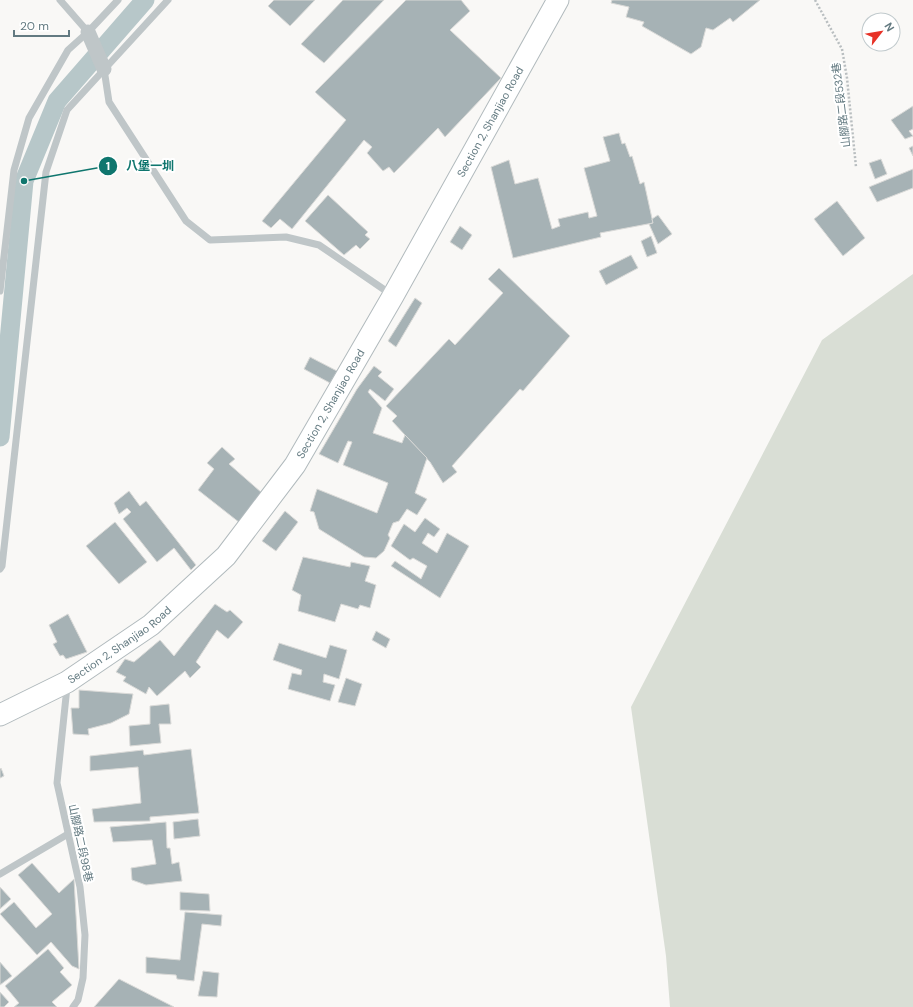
<svg xmlns="http://www.w3.org/2000/svg" width="913" height="1007" viewBox="0 0 913 1007" font-family="'DM Sans','Noto Sans TC',sans-serif">
  <style>
    .green { fill: #d9ded5 }
    .lines { fill: none; stroke-linecap: round; stroke-linejoin: round }
    .canal { stroke: #b7c7c9; stroke-width: 19 }
    .building { fill: #a6b2b5; stroke: #dadad8 }
    .secondary-casing { stroke: #b1babd; stroke-width: 23 }
    .path { stroke: #b9bec0; stroke-width: 2.5; stroke-dasharray: 2 2; stroke-linecap: butt }
    .service { stroke: #bfc6c8; stroke-width: 7 }
    .minor { stroke: #bfc6c8; stroke-width: 15 }
    .secondary { stroke: #fff; stroke-width: 21 }
    .labels { text-anchor: middle; stroke-width: 4; stroke-linejoin: round; paint-order: stroke }
    .street-label { font-size: 11px; fill: #637a81; stroke: #fff }
    .leader { fill: none; stroke: #0f766e; stroke-width: 1.5 }
    .callout-dot { fill: #0f766e; stroke: #fff; stroke-width: 1.5 }
    .mark-label { font-size: 12px; text-anchor: middle; font-weight: bold; fill: #fff }
    .callout-label { font-size: 12px; text-anchor: middle; font-weight: bold; fill: #0f766e; stroke: #fff; stroke-width: 4; stroke-linejoin: round; paint-order: stroke }
  </style>
  <rect width="100%" height="100%" fill="#f9f8f6"/>
  <polygon class="green" points="913,274 913,1007 670,1007 666,956 631,707 822,340"/>
  <g class="lines">
    <polyline class="canal" points="0,437 24,181 57,101 145,0"/>
  </g>
  <g class="building">
    <polygon points="274,0 315,0 290,26 268,6"/>
    <polygon points="343,0 384,0 324,63 301,44"/>
    <polygon points="406,0 461,0 470,11 450,30 501,78 445,137 438,128 394,173 389,167 383,171 367,153 372,147 364,140 292,229 280,219 271,228 262,221 346,120 315,92"/>
    <polygon points="612,0 760,0 733,22 730,18 713,30 706,28 701,47 691,54 642,26 644,22 626,17 629,7 611,3"/>
    <polygon points="913,106 913,129 909,131 913,136 905,139 891,120"/>
    <polygon points="619,133 622,144 625,143 630,157 632,156 640,184 644,182 653,223 600,233 601,237 513,258 491,167 509,160 515,184 538,178 552,229 560,226 558,219 588,212 589,218 597,216 584,168 610,161 603,137"/>
    <polygon points="913,146 913,156 909,148"/>
    <polygon points="881,159 887,174 875,179 869,163"/>
    <polygon points="913,169 913,188 877,202 869,187"/>
    <polygon points="328,195 368,232 365,235 370,239 360,249 356,245 344,255 305,221"/>
    <polygon points="837,201 865,238 843,256 814,219"/>
    <polygon points="658,215 672,234 658,244 649,224 653,223 652,219"/>
    <polygon points="460,226 472,235 462,250 450,242"/>
    <polygon points="651,236 657,253 647,257 641,241"/>
    <polygon points="631,255 638,268 606,285 599,271"/>
    <polygon points="499,268 570,336 523,391 520,389 452,466 457,472 443,483 430,462 392,421 397,416 386,406 449,339 455,345 503,293 488,279"/>
    <polygon points="415,298 422,303 396,347 388,341"/>
    <polygon points="310,357 337,371 330,383 304,369"/>
    <polygon points="374,366 382,372 378,376 394,389 385,401 370,389 368,392 382,408 373,433 402,443 405,435 427,458 415,493 427,499 417,515 407,509 399,521 393,523 388,535 390,538 384,551 376,558 364,557 319,529 314,512 310,511 317,489 377,513 388,483 343,465 352,442 348,441 338,463 319,454 357,389"/>
    <polygon points="222,447 235,459 229,464 262,493 240,523 198,490 214,469 207,463"/>
    <polygon points="129,491 140,506 146,501 196,565 191,570 174,548 157,562 123,519 131,512 127,508 119,514 114,503"/>
    <polygon points="285,511 298,522 276,551 262,541"/>
    <polygon points="425,518 440,529 434,537 428,533 422,543 437,553 447,533 469,546 440,598 391,566 395,561 421,579 427,566 413,558 410,560 391,546 404,524 415,532"/>
    <polygon points="115,522 147,562 119,584 86,546"/>
    <polygon points="303,557 350,567 351,562 370,566 365,581 376,585 370,608 360,605 358,609 341,604 335,622 298,611 301,595 292,590"/>
    <polygon points="215,604 227,612 230,610 243,622 228,639 217,630 196,662 201,667 190,678 185,671 157,696 149,687 146,694 123,681 126,677 116,672 125,659 134,662 160,640 174,656"/>
    <polygon points="68,614 87,652 66,659 63,655 60,656 53,644 57,642 49,625"/>
    <polygon points="376,631 390,639 386,648 372,640"/>
    <polygon points="279,643 326,658 330,645 347,650 339,679 324,674 323,682 335,685 330,701 288,689 292,673 301,675 302,670 273,660"/>
    <polygon points="346,678 362,684 355,706 338,702"/>
    <polygon points="79,690 133,694 129,714 111,723 88,729 89,735 73,734 71,708 79,708"/>
    <polygon points="169,704 171,724 159,724 161,743 130,746 129,726 150,724 150,706"/>
    <polygon points="191,749 199,813 150,817 150,821 94,822 92,809 141,803 138,767 90,771 90,756 143,750 144,755"/>
    <polygon points="1,768 4,776 0,778 0,769"/>
    <polygon points="198,819 200,836 174,839 173,822"/>
    <polygon points="166,822 167,848 170,848 172,864 179,862 182,881 146,885 132,880 131,868 156,864 152,840 113,842 110,827"/>
    <polygon points="32,863 59,893 74,879 79,969 72,966 51,942 37,955 0,914 14,902 36,928 52,914 18,875"/>
    <polygon points="0,887 11,899 0,909"/>
    <polygon points="180,892 209,894 210,911 180,910"/>
    <polygon points="185,912 222,915 221,926 202,924 194,981 177,979 176,975 146,973 146,957 180,960"/>
    <polygon points="48,949 64,968 60,972 72,985 52,1002 57,1007 14,1007 19,1003 5,986"/>
    <polygon points="0,962 12,976 0,985"/>
    <polygon points="203,971 219,973 217,997 198,996"/>
    <polygon points="119,979 174,1007 94,1007"/>
    <polygon points="0,992 9,1002 4,1007 0,1007"/>
  </g>
  <g class="lines">
    <defs>
      <g id="secondary">
        <path id="s1" d="M0,715L67,682L151,625L226,556L295,465L393,296L558,0"/>
      </g>
    </defs>
    <use href="#secondary" class="secondary-casing"/>
    <polyline class="path" points="815,0 842,49 847,78 856,167"/>
    <g class="service">
      <polyline points="60,0 88,32"/>
      <polyline points="104,69 109,102 186,221 210,240 286,237 319,245 392,295"/>
      <polyline points="0,291 14,170 29,118 68,50 88,32 118,0"/>
      <polyline points="0,569 2,566 46,172 67,110 168,0"/>
      <polyline points="67,687 57,783 80,887 85,935 83,978 78,1000 73,1007"/>
      <polyline points="0,874 68,834"/>
    </g>
    <polyline class="minor" points="88,32 104,69"/>
    <use href="#secondary" class="secondary"/>
  </g>
  <g class="labels">
    <g class="street-label">
      <text transform="translate(841 105) rotate(-97)" y="4">山腳路二段532巷</text>
      <text dy="4" stroke="none"><textPath href="#s1" startOffset="787">Section 2, Shanjiao Road</textPath></text>
      <text dy="4" stroke="none"><textPath href="#s1" startOffset="463">Section 2, Shanjiao Road</textPath></text>
      <text dy="4" stroke="none"><textPath href="#s1" startOffset="139">Section 2, Shanjiao Road</textPath></text>
      <text transform="translate(81 843) rotate(78)" y="4">山腳路二段98巷</text>
    </g>
  </g>
  <path class="leader" d="M24 181L108 166"/>
  <g class="callout-dot">
    <circle cx="24" cy="181" r="4"/>
    <circle cx="108" cy="166" r="10"/>
  </g>
  <g class="mark-label">
    <text x="108" y="170">1</text>
  </g>
  <g class="callout-label">
    <text x="150" y="170">八堡一圳</text>
  </g>
  <g transform="translate(881 32) rotate(59)"><circle r="19" fill="#ffffff" stroke="#c1cacd"/>
  <path d="M0-3L7 15L0 10L-7 15Z" fill="#e73227"/>
  <text y="-6" font-size="11" font-weight="bold" text-anchor="middle" fill="#637a81">N</text>
  </g>
  <path d="M14 30v6h55v-6" fill="none" stroke="#637a81" stroke-width="2"/>
  <text x="20" y="30" font-size="12" fill="#637a81" stroke="#ffffff" stroke-width="3" paint-order="stroke">20 m</text>
</svg>
